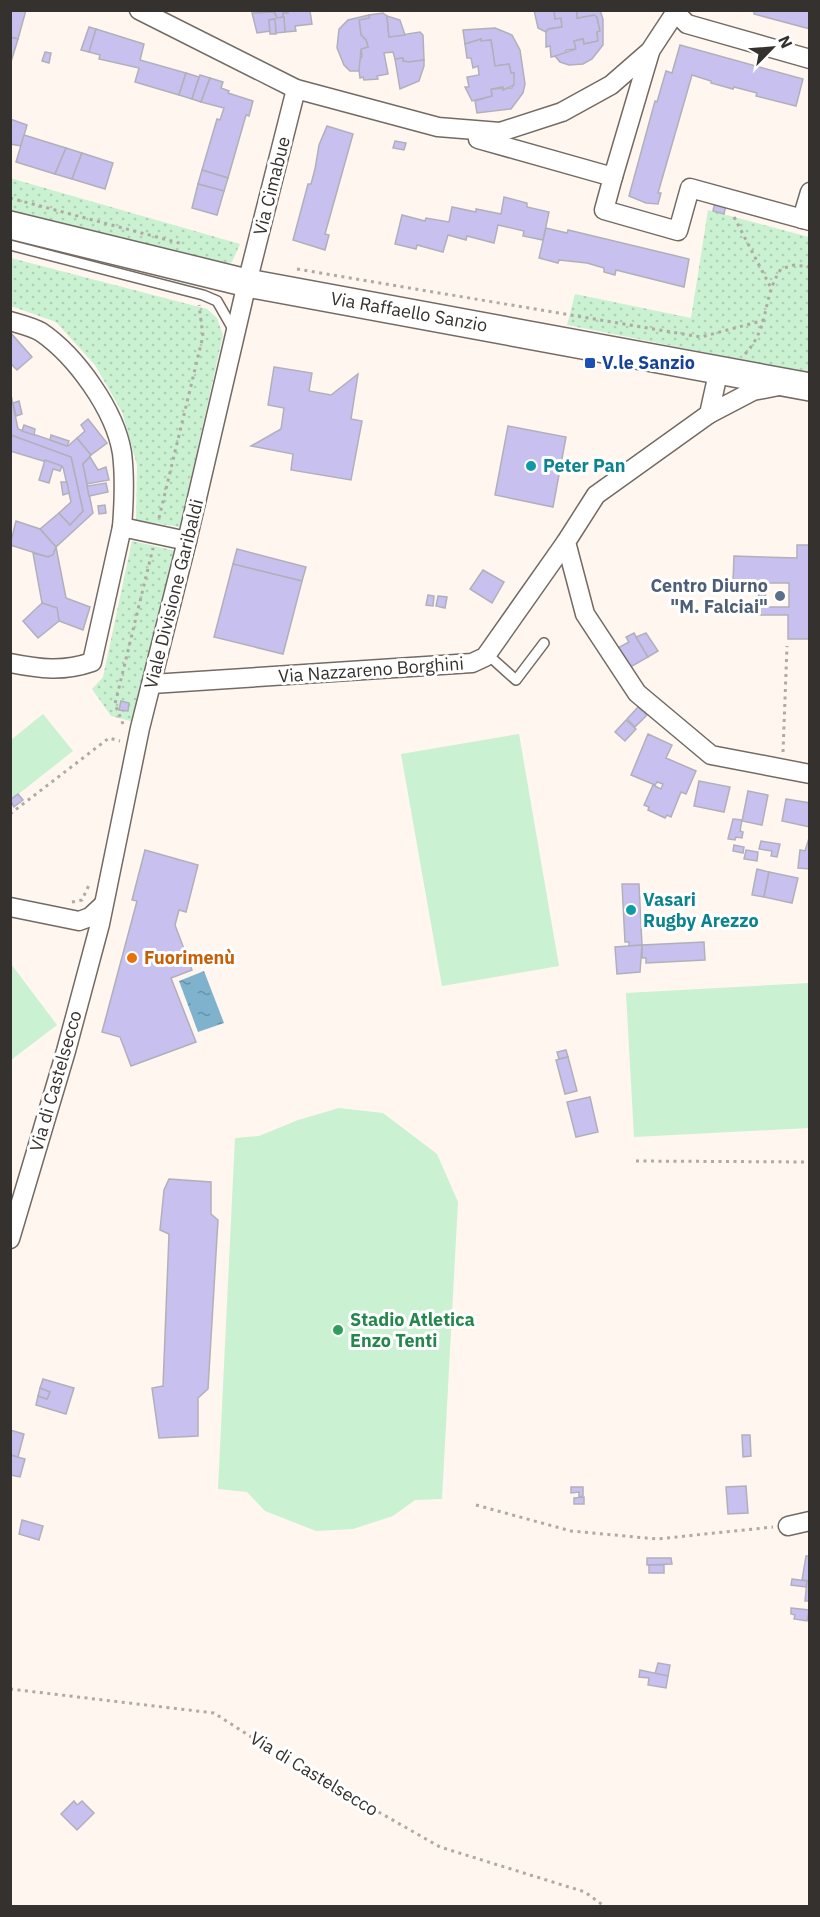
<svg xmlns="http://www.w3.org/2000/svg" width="820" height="1917" viewBox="0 0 820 1917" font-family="'IBM Plex Sans',sans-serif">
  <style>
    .park { fill: url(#park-dots) }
    .garden { fill: #caf1d2 }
    .water { fill: url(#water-ripples) }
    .building { fill: #c8c0ef; stroke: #b1b0ba; stroke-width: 1.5; fill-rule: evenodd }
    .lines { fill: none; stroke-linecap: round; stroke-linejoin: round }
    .service-casing { stroke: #736a64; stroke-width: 12 }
    .minor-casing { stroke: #736a64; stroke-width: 21 }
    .secondary-casing { stroke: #736a64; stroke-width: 30 }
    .path { stroke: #b0a9a4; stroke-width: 3; stroke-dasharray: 3 4.5; stroke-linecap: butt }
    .service { stroke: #fff; stroke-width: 9 }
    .minor { stroke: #fff; stroke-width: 18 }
    .secondary { stroke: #fff; stroke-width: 27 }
    .transit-dot { fill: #1a4fb4; stroke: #fff; stroke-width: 2 }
    .culture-dot { fill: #0f9aa8; stroke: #fff; stroke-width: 2 }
    .service-dot { fill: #5c6f8a; stroke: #fff; stroke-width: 2 }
    .food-dot { fill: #e8710a; stroke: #fff; stroke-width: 2 }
    .leisure-dot { fill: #2e9e5b; stroke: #fff; stroke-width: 2 }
    .labels { text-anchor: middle; stroke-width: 6; stroke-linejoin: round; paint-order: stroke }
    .street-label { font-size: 18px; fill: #35312e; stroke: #fff }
    .transit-label { font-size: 18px; font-weight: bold; fill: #164399; stroke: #fff; text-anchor: start }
    .culture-label { font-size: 18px; font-weight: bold; fill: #0d838f; stroke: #fff; text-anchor: start }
    .service-label { font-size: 18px; font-weight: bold; fill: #4e5e75; stroke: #fff; text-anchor: end }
    .food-label { font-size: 18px; font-weight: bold; fill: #c56008; stroke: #fff; text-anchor: start }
    .leisure-label { font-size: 18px; font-weight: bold; fill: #27864d; stroke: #fff; text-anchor: start }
  </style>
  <defs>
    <pattern id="park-dots" width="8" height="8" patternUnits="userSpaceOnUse" patternTransform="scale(1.5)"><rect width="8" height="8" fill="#caf1d2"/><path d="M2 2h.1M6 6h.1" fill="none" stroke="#aecfb5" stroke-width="1.8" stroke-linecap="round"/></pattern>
    <pattern id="water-ripples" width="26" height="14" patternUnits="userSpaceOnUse" patternTransform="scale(1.5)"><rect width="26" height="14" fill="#7fb2cc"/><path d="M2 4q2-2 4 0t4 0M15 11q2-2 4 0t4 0" fill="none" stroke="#6991a6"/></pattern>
  </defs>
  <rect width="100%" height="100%" fill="#fff6f0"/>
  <g class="park">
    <polygon points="10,178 240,244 232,262 221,265 11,210"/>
    <polygon points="708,210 809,237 809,373 567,325 575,294 691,318"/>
    <polygon points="11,258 207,309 217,318 223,335 180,527 136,520 137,465 122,412 95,365 56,322 11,306"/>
    <polygon points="132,541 176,551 134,722 111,716 92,689 103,677"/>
  </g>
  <g class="garden">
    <polygon points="43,714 73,751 11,800 11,740"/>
    <polygon points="519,734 559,966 442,986 401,754"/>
    <polygon points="11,964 57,1025 11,1060"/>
    <polygon points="809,983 809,1128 634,1137 626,993"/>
    <polygon points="339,1108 383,1113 437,1154 458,1202 442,1499 415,1500 393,1516 353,1529 316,1531 265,1511 247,1492 218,1489 235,1138 259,1136 298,1120"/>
  </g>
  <polygon class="water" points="204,971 224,1023 198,1032 179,981"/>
  <g class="building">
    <polygon points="10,10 26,10 18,39 10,37"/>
    <polygon points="274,10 287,10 288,13 283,13 284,17 277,18"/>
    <polygon points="287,10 310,11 312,24 295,26 296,31 285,32 283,13 288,13"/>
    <polygon points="534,10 554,10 555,19 561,18 562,27 548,29 546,32 538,28"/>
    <polygon points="554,10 577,10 577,18 594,15 597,17 600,31 597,32 598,41 584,44 583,39 574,41 576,49 566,50 566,54 551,57 550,46 546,47 546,32 548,29 562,27 561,18 555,19"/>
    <polygon points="577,10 600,10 603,19 603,45 592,59 583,64 569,65 560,62 555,56 576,49 574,41 583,39 584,44 598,41 597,32 600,31 597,17 594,15 577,18"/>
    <polygon points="754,10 810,10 810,29 754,14"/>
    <polygon points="274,12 277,18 284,17 285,32 276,33 275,19 269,20 270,31 257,33 252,13"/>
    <polygon points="383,13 387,16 389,37 420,32 423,35 424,60 409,62 403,61 403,58 395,59 393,52 384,53 388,74 377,76 378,79 364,80 363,77 360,78 358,63 362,56 361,49 368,47 366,40 361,35 359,20 369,18 369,15"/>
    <polygon points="369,15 369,18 359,20 361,35 366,40 368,47 361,49 359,71 350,71 344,65 337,48 339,29 348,20"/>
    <polygon points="387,16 400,20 405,35 389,37"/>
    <polygon points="275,19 276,34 270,34 269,20"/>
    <polygon points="89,27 96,29 89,52 81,50"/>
    <polygon points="495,28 512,35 520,50 525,84 523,93 511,109 477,113 475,101 492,96 491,89 512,88 514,73 511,73 509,64 495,66 491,40 481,41 481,39 465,44 463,30"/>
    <polygon points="96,29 144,44 140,60 186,73 179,95 135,82 139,68 99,59 100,55 89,52"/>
    <polygon points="10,37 18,39 10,65"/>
    <polygon points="481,39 481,41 491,40 495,66 509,64 511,73 514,73 514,85 503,90 503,87 491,89 492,96 472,101 465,87 469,87 467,77 479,75 478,66 473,68 471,58 467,58 465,44"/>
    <polygon points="680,45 803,79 796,106 756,96 757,93 734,87 733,89 711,83 711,81 692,75 658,193 661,193 658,204 646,203 629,196 655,101 657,102 666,71 672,73"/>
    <polygon points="45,52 51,53 49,63 42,61"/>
    <polygon points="403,58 403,61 409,62 424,60 424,66 419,81 400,89 395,59"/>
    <polygon points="186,73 199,77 192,99 179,95"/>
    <polygon points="200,75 210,78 201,102 192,99"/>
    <polygon points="210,78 223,82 221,88 229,91 228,93 253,101 249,116 246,115 228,178 202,170 217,119 220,120 224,108 201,102"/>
    <polygon points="10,119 27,125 21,146 10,144"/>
    <polygon points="327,126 353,134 325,234 329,235 325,250 293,240 308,184 311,184 315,169 319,145"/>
    <polygon points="24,135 66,148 55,174 16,162"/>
    <polygon points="395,141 406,143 404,150 393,148"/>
    <polygon points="66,148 82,153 72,179 55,174"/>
    <polygon points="82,153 113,163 105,189 72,179"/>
    <polygon points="202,170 228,178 224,191 198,184"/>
    <polygon points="198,184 224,191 217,215 192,208"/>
    <polygon points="504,197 527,203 527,207 549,212 543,240 523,236 524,231 498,225 494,243 467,236 466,240 448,235 443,252 417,245 416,249 395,244 402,215 425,221 426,218 449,222 452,207 476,212 476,209 501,214"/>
    <polygon points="715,202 726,205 724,214 713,211"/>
    <polygon points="546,228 567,233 568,230 689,259 684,287 616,270 615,275 604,272 604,268 587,263 559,260 558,263 539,258"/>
    <polygon points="10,332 32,357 17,370 10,363"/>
    <polygon points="274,367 312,373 309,391 331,395 358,374 351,419 362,421 351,480 291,470 293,454 251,446 281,429 284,408 268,405"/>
    <polygon points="10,390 18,429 68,446 77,438 91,455 83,464 93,513 56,547 40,529 59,513 70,525 83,511 71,457 10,436"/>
    <polygon points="19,401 22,414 16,416 13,403"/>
    <polygon points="88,419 107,443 91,455 77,438 85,431 81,425"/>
    <polygon points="24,425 35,429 34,435 22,431"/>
    <polygon points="508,426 566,437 553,507 495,495"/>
    <polygon points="11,435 71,457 83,511 70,525 59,513 71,502 63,467 10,451"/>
    <polygon points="51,435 69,441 67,446 50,440"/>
    <polygon points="90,457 98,470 106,467 109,480 87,484 83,464"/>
    <polygon points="45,460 62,466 60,471 53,469 49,483 39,480"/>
    <polygon points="61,482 67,482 69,493 63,495"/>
    <polygon points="106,483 108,492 89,496 87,486"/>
    <polygon points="105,505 106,513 99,514 98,506"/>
    <polygon points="16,521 40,529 56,547 53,555 48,557 10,545"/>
    <path d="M797,545H809L810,639H788V615H758L759,583L733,582L734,556L797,558ZM766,583H789V607H765Z"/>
    <polygon points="56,547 66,598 90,607 83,630 59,621 57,608 42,603 33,553 48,557 53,555"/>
    <polygon points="237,549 306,567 302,581 233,564"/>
    <polygon points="233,564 302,581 283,654 214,637"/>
    <polygon points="483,570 504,582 492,603 470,589"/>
    <polygon points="428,595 434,596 433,606 426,605"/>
    <polygon points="438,596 447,597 445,608 436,606"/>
    <polygon points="42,603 57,608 59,621 38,638 23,621"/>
    <polygon points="634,633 648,657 627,669 616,649 629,642 626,637"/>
    <polygon points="646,633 658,651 648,657 636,637"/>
    <polygon points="121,701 129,703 128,711 119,710"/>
    <polygon points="638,707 647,715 635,727 627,719"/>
    <polygon points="626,720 636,729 625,741 615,732"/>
    <polygon points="648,734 672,745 666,758 696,771 686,794 681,792 671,817 667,815 665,818 648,810 649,807 644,805 653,785 661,789 663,784 657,782 655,785 631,775"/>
    <polygon points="699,781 730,787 724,812 694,806"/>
    <polygon points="748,791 768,795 762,825 742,821"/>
    <polygon points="18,794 23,800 14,807 10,800"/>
    <polygon points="786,799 810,803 810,827 782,821"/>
    <polygon points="733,819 742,820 740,831 743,832 742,838 736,837 735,840 728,839"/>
    <polygon points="810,835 810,869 798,868 800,850 805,851"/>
    <polygon points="761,841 780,844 777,857 771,856 772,851 759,849"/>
    <polygon points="734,845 744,847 743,853 733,851"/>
    <polygon points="145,850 198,865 186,912 179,910 175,925 192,970 171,978 196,1042 131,1066 120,1037 102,1032 137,901 132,900"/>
    <polygon points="746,850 758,852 757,861 744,859"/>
    <polygon points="757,869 769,872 764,897 752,895"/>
    <polygon points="769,872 798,878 792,903 764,897"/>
    <polygon points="622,884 639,884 642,945 629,946 629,942 625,942"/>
    <polygon points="704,942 705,960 646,963 646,958 642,958 642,945"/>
    <polygon points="642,945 640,972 617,974 615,947"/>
    <polygon points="566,1050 568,1057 559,1059 557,1052"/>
    <polygon points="568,1057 577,1091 565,1094 556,1060"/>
    <polygon points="590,1097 598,1132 576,1137 567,1102"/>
    <polygon points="169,1179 211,1182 211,1214 218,1220 208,1389 198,1398 198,1436 159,1438 152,1388 163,1386 169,1234 160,1230 164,1190"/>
    <polygon points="43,1379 74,1388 66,1414 36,1405 38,1396 47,1399 50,1392 40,1388"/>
    <polygon points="40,1388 50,1392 47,1399 38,1396"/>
    <polygon points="10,1430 24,1434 18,1457 11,1455"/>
    <polygon points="742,1435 750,1435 751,1456 743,1457"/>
    <polygon points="10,1455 25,1459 20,1477 10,1475"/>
    <polygon points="746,1486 748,1513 728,1514 726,1487"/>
    <polygon points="571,1487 583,1487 583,1496 579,1497 579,1492 571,1493"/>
    <polygon points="584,1497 584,1504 574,1504 574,1498"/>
    <polygon points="22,1520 43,1526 39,1540 19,1534"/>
    <polygon points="806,1556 810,1556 810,1581 802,1580"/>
    <polygon points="647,1558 671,1558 672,1564 647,1565"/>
    <rect x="649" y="1565" width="15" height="8"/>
    <polygon points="792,1579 807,1581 806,1587 791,1585"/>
    <polygon points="807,1581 810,1581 810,1601 805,1601"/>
    <polygon points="791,1608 809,1610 807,1621 794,1619 795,1615 791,1614"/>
    <polygon points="658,1663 670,1665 668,1676 655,1674"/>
    <polygon points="640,1670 668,1676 666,1688 648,1685 649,1678 639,1677"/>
    <polygon points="74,1801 77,1805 82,1801 94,1813 77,1830 61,1814"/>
  </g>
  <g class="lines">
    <defs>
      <g id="service">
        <polyline points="10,245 203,295 217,301 233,329"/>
        <polyline points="487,654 516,680 544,643"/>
      </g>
      <g id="minor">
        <polyline points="139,10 296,89 438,127 500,132 562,112 611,85 650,51 677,10"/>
        <polyline points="676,13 687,24 810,59"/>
        <polyline points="478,139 613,177 604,210 678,231 690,188 810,221"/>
        <polyline points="613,177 650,52"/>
        <polyline points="802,219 810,192"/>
        <path d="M10,321C20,324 33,327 41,332C76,356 115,410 122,453C125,477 124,502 122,527L187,541"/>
        <polyline points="719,369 709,414 596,495 566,542 585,614 637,693 711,755 810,774"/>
        <polyline points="709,414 753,391 779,386"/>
        <path d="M10,663C40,669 63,672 92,662L122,527"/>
        <polyline points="152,684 472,663 485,657 566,542"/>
        <polyline points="10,907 79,921 90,917 103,905"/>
        <polyline points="10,1239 66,1051 100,924 140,728 187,541 247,283 296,89"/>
        <polyline points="788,1526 810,1521"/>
      </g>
      <polyline id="secondary" points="10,225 247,283 810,387"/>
    </defs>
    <use href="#service" class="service-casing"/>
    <use href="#minor" class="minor-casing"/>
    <use href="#secondary" class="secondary-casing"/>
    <g class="path">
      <polyline points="10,198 183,244"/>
      <polyline points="734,217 770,286"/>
      <polyline points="297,269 701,337 765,320"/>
      <path d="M745,354C771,326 761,299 781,269L794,265L810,267"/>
      <polyline points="159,518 203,336 199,305"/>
      <polyline points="123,724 115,704 153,548"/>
      <polyline points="783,752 787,646"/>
      <polyline points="10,814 109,738 120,741"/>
      <polyline points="72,902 82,900 89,885"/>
      <polyline points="636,1161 810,1162"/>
      <polyline points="476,1505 571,1531 657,1539 773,1527"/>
      <polyline points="10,1689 214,1713 284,1758 440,1847 585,1892 604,1906"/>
    </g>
    <use href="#service" class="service"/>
    <use href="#minor" class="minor"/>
    <use href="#secondary" class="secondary"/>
  </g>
  <rect class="transit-dot" x="584" y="357" width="12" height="12" rx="3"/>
  <g class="culture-dot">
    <circle cx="531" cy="466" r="6"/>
    <circle cx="631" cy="910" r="6"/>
  </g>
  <circle class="service-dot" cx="780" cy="596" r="6"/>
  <circle class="food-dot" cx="132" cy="958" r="6"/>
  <circle class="leisure-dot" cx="338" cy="1330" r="6"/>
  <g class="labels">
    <g class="street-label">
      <text transform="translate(272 186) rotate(-76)" y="6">Via Cimabue</text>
      <text transform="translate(409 312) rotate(10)" y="6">Via Raffaello Sanzio</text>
      <text transform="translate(174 594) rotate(-76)" y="6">Viale Divisione Garibaldi</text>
      <text transform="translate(371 670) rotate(-4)" y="6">Via Nazzareno Borghini</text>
      <text transform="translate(56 1081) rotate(-74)" y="6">Via di Castelsecco</text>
      <text transform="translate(314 1774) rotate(31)" y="6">Via di Castelsecco</text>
    </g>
    <g class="transit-label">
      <text x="602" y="369">V.le Sanzio</text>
    </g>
    <g class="culture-label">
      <text x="543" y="472">Peter Pan</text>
      <text x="643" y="906">Vasari<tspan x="643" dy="21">Rugby Arezzo</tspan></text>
    </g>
    <g class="service-label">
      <text x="768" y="592">Centro Diurno<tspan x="768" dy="21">"M. Falciai"</tspan></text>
    </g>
    <g class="food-label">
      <text x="144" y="964">Fuorimenù</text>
    </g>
    <g class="leisure-label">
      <text x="350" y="1326">Stadio Atletica<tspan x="350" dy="21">Enzo Tenti</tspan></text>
    </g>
  </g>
  <rect width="820" height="1917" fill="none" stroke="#35312e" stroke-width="24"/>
  <g transform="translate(772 48) rotate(65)" stroke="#ffffff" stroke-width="4.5" paint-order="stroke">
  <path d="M0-4.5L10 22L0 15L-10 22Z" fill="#35312e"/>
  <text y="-9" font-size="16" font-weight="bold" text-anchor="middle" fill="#35312e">N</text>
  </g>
</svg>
